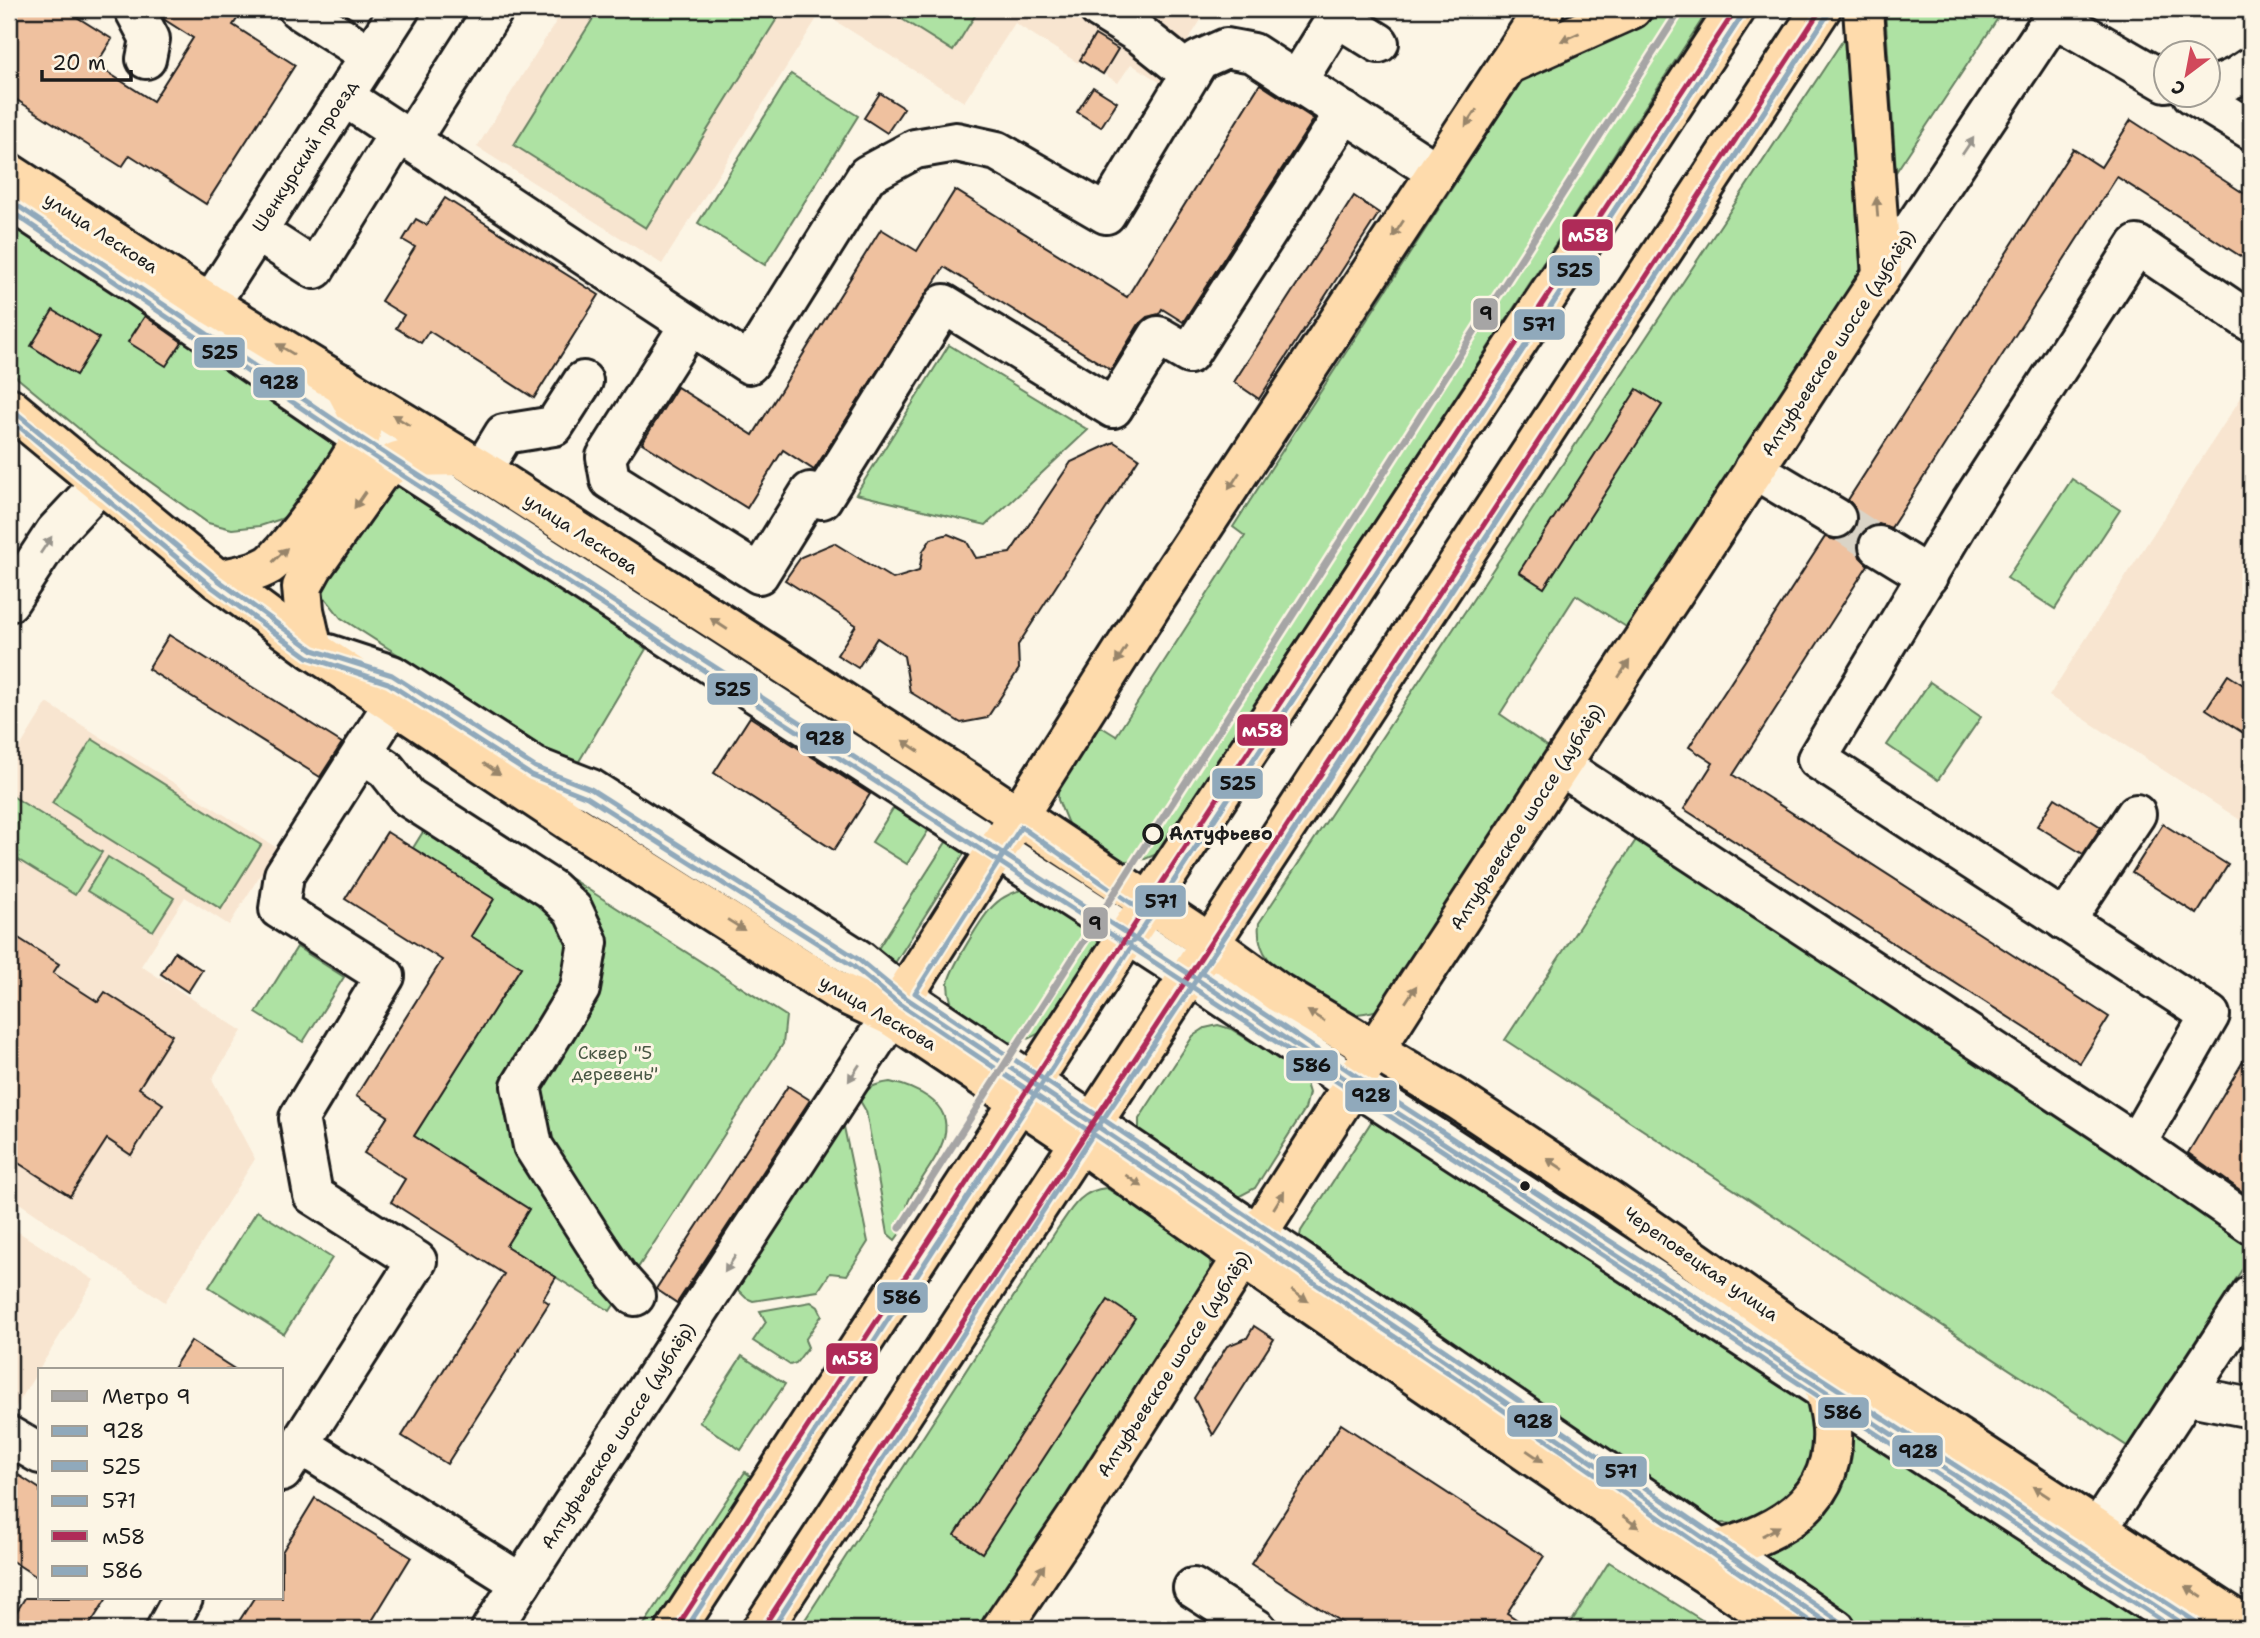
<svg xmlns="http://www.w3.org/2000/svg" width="2260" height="1638" viewBox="0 0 2260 1638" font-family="'Shantell Sans',sans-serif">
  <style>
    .built { fill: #f8e5d0 }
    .green { fill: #aee2a3; stroke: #657f60; stroke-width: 2 }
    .building { fill: #efc19f; stroke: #1c1c1c; stroke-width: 2 }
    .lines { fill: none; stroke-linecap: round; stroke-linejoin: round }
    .minor-tunnel { stroke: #dad4c7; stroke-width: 38; stroke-dasharray: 38 19; stroke-linecap: butt }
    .minor-casing { stroke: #1c1c1c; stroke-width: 44 }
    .major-casing { stroke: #1c1c1c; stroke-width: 44 }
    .minor { stroke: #fcf5e5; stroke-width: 38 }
    .major { stroke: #fedbac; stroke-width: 38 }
    .bus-1-casing { stroke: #fcf5e5; stroke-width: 10 }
    .bus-2-casing { stroke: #fcf5e5; stroke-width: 10 }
    .bus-3-casing { stroke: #fcf5e5; stroke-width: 10 }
    .bus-4-casing { stroke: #fcf5e5; stroke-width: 10 }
    .bus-5-casing { stroke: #fcf5e5; stroke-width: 10 }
    .bus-1 { stroke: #90a9bb; stroke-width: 5 }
    .bus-2 { stroke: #90a9bb; stroke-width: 5 }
    .bus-3 { stroke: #90a9bb; stroke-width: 5 }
    .bus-4 { stroke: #af2b58; stroke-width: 5 }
    .bus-5 { stroke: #90a9bb; stroke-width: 5 }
    .metro-1-casing { stroke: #fcf5e5; stroke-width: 12 }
    .metro-1 { stroke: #a6a5a5; stroke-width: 7 }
    .oneway { fill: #98856b }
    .oneway2 { fill: #97938b }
    .stop-dot { fill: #fcf5e5; stroke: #1c1c1c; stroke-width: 3.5 }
    .bus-dot { fill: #1c1c1c; stroke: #fcf5e5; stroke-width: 2.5 }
    .labels { text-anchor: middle; stroke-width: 6; stroke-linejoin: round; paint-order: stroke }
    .street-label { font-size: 18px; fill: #1c1c1c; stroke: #fcf5e5 }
    .stop-label { font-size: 18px; font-weight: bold; fill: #1c1c1c; stroke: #fcf5e5; text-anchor: start }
    .park-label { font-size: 18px; fill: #485744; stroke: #fcf5e5 }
    .line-badge { stroke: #fcf5e5; stroke-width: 2.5 }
    .badge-label { font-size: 19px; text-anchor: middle; font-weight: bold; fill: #fff }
    .pale-badge-label { font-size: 19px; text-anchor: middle; font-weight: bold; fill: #111 }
  </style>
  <rect width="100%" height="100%" fill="#fcf5e5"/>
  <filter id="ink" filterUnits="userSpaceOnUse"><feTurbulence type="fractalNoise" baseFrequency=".0143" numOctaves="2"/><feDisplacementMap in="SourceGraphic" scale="14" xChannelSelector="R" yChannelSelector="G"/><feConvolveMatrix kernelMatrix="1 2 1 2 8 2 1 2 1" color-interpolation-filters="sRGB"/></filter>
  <g filter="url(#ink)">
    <g class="built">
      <polygon points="564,9 1208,9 1161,83 1131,64 1118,83 1081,59 1078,63 1015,23 964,102 821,12 662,264 477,147"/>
      <polygon points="2251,382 2251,827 2049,696"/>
      <polygon points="47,703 277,848 229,925 185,897 141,966 242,1031 212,1079 255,1159 165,1302 9,1196 9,765"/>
      <polygon points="9,1226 94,1280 14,1410 9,1407"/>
    </g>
    <g class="green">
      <polygon points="599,9 783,9 646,228 514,145"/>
      <polygon points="886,9 979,9 953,51"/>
      <polygon points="1676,9 1709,9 1157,854 1145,859 1118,862 1071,831 1058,800 1058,788 1100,726 1116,736 1245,536 1233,527 1520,83 1536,67"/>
      <polygon points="1885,9 2004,9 1896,172"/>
      <path d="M1845,37L1861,280L1631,630L1576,595L1500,714L1553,750L1378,1010C1364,1014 1348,1017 1335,1010C1325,1006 1316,997 1307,991C1282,972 1255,959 1259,923Z"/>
      <polygon points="791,74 858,116 765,265 698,223"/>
      <polygon points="9,202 346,436 298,508 281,519 260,526 232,529 208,523 100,446 9,371"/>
      <polygon points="949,345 1088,430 986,525 856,494"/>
      <polygon points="2072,479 2120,510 2055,609 2007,578"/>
      <polygon points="394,480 573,594 646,649 575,768 341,618 323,595 321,577"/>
      <polygon points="1930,682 1981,717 1938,780 1887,745"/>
      <polygon points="92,739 261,845 221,909 52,803"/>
      <polygon points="9,794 102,852 75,895 9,854"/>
      <polygon points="901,796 940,812 907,864 872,842"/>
      <polygon points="444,798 536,856 532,862 552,875 556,869 786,1016 783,1044 610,1311 506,1246 529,1209 414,1136 521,967 496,951 467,942 493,899 413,848"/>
      <polygon points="957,825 965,852 895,963 887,969 867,966"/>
      <polygon points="1636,840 2251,1243 2251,1256 2127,1446 1505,1040"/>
      <polygon points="108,857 174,898 153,931 87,891"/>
      <path d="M1033,886L1100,937L1095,952L1046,1029C1033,1037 1021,1044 1005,1042C997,1041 965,1021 958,1015C952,1008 948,993 948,984C949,971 983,915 994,905C1005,894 1018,891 1033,886Z"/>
      <polygon points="297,947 344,977 303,1042 256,1013"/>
      <polygon points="1218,1025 1231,1029 1295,1069 1305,1080 1309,1093 1305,1109 1255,1188 1238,1197 1220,1195 1139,1132 1139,1119 1193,1036 1205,1028"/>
      <path d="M890,1082C905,1085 916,1089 929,1098C970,1127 924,1170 909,1200C905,1208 907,1218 904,1226C902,1231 898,1236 895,1240L888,1234L866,1111L859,1099C868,1087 875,1084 890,1082Z"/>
      <path d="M1375,1116L1810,1404C1812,1412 1814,1422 1814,1430C1816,1473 1782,1517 1739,1523C1727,1525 1713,1522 1701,1522L1298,1245L1301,1231Z"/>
      <polygon points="843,1122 868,1242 847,1275 830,1273 818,1291 753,1301 746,1298 736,1288"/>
      <path d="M1106,1188L1198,1245C1210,1257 1213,1262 1209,1278L980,1629H799L1056,1231C1070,1211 1080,1190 1106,1188Z"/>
      <polygon points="257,1211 332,1258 284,1334 209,1287"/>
      <polygon points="811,1302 818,1307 822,1315 805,1340 808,1347 796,1363 790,1365 753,1341 766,1322 760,1311"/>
      <polygon points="742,1356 785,1384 741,1450 699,1422"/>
      <path d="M1851,1401L2201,1629H1867L1750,1555C1793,1541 1831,1518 1847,1473C1854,1451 1851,1424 1851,1401Z"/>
      <polygon points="745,1472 752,1477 652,1629 641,1629"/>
      <polygon points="1609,1562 1716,1629 1567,1629"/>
    </g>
    <g class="building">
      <polygon points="9,9 64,9 112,39 96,65 153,101 193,38 165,20 159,9 244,9 233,25 295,65 206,204 130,155 122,167 9,95"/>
      <polygon points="1095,35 1118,49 1103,74 1080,60"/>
      <polygon points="1260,84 1314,119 1183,322 1162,309 1159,314 1147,317 1139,324 1111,370 944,267 814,470 783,450 747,508 642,443 677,387 753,435 881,229 917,251 955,190 1127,297"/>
      <polygon points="1093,87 1117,102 1101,127 1077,112"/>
      <polygon points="880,93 904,108 887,133 864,118"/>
      <polygon points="2131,120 2251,198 2251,263 2117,177 1891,528 1879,524 1869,527 1861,534 1857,546 1860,557 1868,565 1733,775 2109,1017 2080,1063 1684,809 1713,763 1689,747 1825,537 1836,540 1846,537 1854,530 1858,518 1855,508 1848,500 2073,149 2101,167"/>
      <polygon points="1354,196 1379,213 1259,399 1234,382"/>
      <polygon points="445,198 599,295 534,398 429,331 421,343 396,328 404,315 381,301 415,247 403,240 416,219 427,225"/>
      <polygon points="53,310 99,338 76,375 31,346"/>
      <polygon points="145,316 182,342 166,366 128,342"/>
      <polygon points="1637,389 1662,405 1544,588 1519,572"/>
      <polygon points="1114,442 1139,458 1018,645 1019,669 987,718 961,723 910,692 904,656 877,638 858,668 837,655 856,625 785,580 801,557 834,543 893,579 919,571 923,551 931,539 948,534 967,542 976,558 1010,553 1071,462"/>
      <polygon points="169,635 342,743 320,777 148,669"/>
      <polygon points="2228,675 2251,690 2251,738 2206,709"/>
      <polygon points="750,717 870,794 834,850 714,773"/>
      <polygon points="2055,798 2101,827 2083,854 2037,826"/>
      <polygon points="2163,824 2228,865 2197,914 2132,873"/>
      <polygon points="387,832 494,899 471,936 521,967 414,1136 529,1209 506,1246 556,1277 543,1299 549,1303 447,1464 402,1436 504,1274 391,1202 405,1179 364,1153 388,1116 356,1096 442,960 345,899"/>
      <polygon points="9,932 59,964 53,973 98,1002 105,992 172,1035 139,1088 163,1104 131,1155 107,1139 70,1196 9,1157"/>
      <polygon points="175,952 202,970 188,992 161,974"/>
      <polygon points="2251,1048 2251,1188 2247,1195 2188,1153"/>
      <polygon points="788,1086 810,1100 677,1303 656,1289"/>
      <polygon points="1108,1300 1135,1318 982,1553 955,1535"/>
      <polygon points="1254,1326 1274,1339 1213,1435 1194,1398 1227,1346 1247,1338"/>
      <polygon points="191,1341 236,1370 172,1370"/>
      <polygon points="1341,1424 1544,1556 1507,1613 1531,1629 1352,1629 1251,1564"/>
      <polygon points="9,1469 40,1489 40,1579 9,1559"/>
      <polygon points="315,1498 411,1557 367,1629 234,1629 254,1598 282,1598 282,1552"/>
      <polygon points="25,1598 107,1598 87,1629 9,1629 9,1624"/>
    </g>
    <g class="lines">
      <polyline class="minor-tunnel" points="1836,518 1879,546"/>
      <defs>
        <g id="minor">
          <polyline points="134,9 150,39 146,59"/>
          <polyline points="298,9 370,55"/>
          <polyline points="1099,9 1141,35 1190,74"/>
          <polyline points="2053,19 2071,27 2166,82"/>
          <polyline points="1297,81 1337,17 1379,43"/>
          <polyline points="2208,89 2236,77 2251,67"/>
          <polyline points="2192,94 2251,130"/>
          <polyline points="343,96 749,364 867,175 915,149 956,142 997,151 1106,214 1199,60 1226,48 1253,53 1435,171"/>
          <polyline points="410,141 494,9"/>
          <polyline points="9,200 136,284 361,438 1189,974 1353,1084 2191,1629"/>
          <polyline points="256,231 315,269 399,133"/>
          <polyline points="1882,275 2059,9"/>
          <polyline points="210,304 400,9"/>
          <polyline points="2251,322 2137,245 1970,504 1817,759 2210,1015 2136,1144 2251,1224"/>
          <polyline points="689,326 606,457 610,480 759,574 810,492 822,499 944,304 1113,408 1158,336 1189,354 1345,112"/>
          <polyline points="1754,469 1836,518"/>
          <polyline points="482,470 504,434 554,426 583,381"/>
          <polyline points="1879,546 1928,576"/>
          <polyline points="9,602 55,532 100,484"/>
          <polyline points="328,654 392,675 535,767 591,789 858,959 903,996 1334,1285 1836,1629"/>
          <polyline points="362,753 386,769 408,797 551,889 573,910 588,942 580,989 521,1086 533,1146 593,1240 618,1277 635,1296"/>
          <polyline points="1561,766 2136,1144"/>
          <polyline points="2065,921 2136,814"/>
          <polyline points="2185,1395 2251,1408"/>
          <polyline points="9,1436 40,1454"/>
          <polyline points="301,1445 521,1583"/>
          <polyline points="282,1472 417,1261 313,1195 299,1118 385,976 279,909 284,875 393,704"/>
          <polyline points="2098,1529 2251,1295"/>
          <polyline points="1193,1588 1257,1629"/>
          <polyline points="166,1629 183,1598"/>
          <polyline points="491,1629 891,1016"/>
        </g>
        <g id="major">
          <polyline points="1507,65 1632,9"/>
          <polyline points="9,173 210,304 498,480 969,783 1210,943 1279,993 1458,1100 1612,1202 1809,1341 2251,1629"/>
          <polyline points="9,407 218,580 313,650 577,826 838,991 891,1016 1078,1141 1243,1258 1683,1559 1790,1629"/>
          <path d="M218,580C236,576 254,574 269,565C286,554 355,459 360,439C365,421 351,400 343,384"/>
          <polyline points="313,650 304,610 302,587 313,567 379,474 397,461 412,457 459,456"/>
          <polyline points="891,1016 1157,597 1544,9"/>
          <path d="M1683,1559C1753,1543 1837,1517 1832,1429C1830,1400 1818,1369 1809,1341"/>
          <polyline points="676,1629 1148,904 1736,9"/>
          <path d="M762,1629C1114,1089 1468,549 1821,9"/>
          <polyline points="1001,1629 1078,1515 1407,1000 1882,275 1863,9"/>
        </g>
      </defs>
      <use href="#minor" class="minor-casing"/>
      <use href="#major" class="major-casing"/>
      <use href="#minor" class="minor"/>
      <use href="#major" class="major"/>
      <defs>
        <g id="bus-1">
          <polyline points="9,200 361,438 1189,974 1353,1084 2191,1629"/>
          <polyline points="9,404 15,412 218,580 313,650 392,675 535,767 591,789 858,959 903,996 1334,1285 1836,1629"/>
        </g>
        <g id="bus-2">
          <polyline points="9,210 356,445 1123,942 1129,944 1135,940 1743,14"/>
          <polyline points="9,418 212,587 308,657 388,683 531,775 587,797 853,966 898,1003 1086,1129 1093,1131 1098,1127 1250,899 1828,14"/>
        </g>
        <g id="bus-3">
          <polyline points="1743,14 1155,910 1150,913 1144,912 1021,827 915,993 1339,1278 1841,1622"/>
          <polyline points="1828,14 1201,972 1358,1077 2196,1622"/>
        </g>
        <g id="bus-4">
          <polyline points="676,1629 1148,904 1736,9"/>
          <polyline points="762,1629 1821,9"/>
        </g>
        <g id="bus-5">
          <polyline points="686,1629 1131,947 2175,1629"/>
          <polyline points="772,1629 1093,1134 1471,1388 1821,1629"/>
        </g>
      </defs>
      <use href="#bus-1" class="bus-1-casing"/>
      <use href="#bus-2" class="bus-2-casing"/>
      <use href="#bus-3" class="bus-3-casing"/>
      <use href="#bus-4" class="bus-4-casing"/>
      <use href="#bus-5" class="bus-5-casing"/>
      <use href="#bus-1" class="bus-1"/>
      <use href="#bus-2" class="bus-2"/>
      <use href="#bus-3" class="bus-3"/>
      <use href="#bus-4" class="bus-4"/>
      <use href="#bus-5" class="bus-5"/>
      <defs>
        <polyline id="metro-1" points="900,1228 1681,9"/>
      </defs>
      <use href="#metro-1" class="metro-1-casing"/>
      <use href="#metro-1" class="metro-1"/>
    </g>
    <defs><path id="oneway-solid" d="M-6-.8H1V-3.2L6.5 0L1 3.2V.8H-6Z" transform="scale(1.75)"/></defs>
    <g class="oneway">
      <use href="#oneway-solid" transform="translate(1570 37) rotate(156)"/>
      <use href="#oneway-solid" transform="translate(1471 118) rotate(124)"/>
      <use href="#oneway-solid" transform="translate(1877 207) rotate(-94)"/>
      <use href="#oneway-solid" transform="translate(1398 229) rotate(123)"/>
      <use href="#oneway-solid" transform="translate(285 349) rotate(-149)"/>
      <use href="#oneway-solid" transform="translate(401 420) rotate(-148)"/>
      <use href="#oneway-solid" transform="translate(1234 481) rotate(123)"/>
      <use href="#oneway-solid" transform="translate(360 500) rotate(125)"/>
      <use href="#oneway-solid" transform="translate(280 555) rotate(-44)"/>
      <use href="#oneway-solid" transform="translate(719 624) rotate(-147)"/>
      <use href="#oneway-solid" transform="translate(1121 655) rotate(122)"/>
      <use href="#oneway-solid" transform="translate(1624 669) rotate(-57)"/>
      <use href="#oneway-solid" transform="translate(911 746) rotate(-147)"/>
      <use href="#oneway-solid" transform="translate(492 769) rotate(34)"/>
      <use href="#oneway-solid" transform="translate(736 925) rotate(32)"/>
      <use href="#oneway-solid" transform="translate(1411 994) rotate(-57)"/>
      <use href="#oneway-solid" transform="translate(1316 1016) rotate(-148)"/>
      <use href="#oneway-solid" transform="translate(1555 1164) rotate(-147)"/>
      <use href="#oneway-solid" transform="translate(1134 1181) rotate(35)"/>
      <use href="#oneway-solid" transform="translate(1279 1200) rotate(-58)"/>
      <use href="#oneway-solid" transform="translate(1300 1296) rotate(34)"/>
      <use href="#oneway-solid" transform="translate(1535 1456) rotate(34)"/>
      <use href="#oneway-solid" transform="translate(2041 1492) rotate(-147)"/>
      <use href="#oneway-solid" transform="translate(1631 1522) rotate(35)"/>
      <use href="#oneway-solid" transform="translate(1771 1531) rotate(-29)"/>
      <use href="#oneway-solid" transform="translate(1039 1573) rotate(-56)"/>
      <use href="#oneway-solid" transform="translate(2194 1592) rotate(-147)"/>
    </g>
    <g class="oneway2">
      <use href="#oneway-solid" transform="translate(1968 146) rotate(-56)"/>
      <use href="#oneway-solid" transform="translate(46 545) rotate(-56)"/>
      <use href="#oneway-solid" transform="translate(854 1073) rotate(123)"/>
      <use href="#oneway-solid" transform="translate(730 1264) rotate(123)"/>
    </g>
  </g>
  <circle class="stop-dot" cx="1153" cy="834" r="9"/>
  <circle class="bus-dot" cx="1525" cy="1186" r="6"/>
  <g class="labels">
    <g class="street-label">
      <text transform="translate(305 156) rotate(-57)" y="6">Шенкурский проезд</text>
      <text transform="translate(101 233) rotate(33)" y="6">улица Лескова</text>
      <text transform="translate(1838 343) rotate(-57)" y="6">Алтуфьевское шоссе (дублёр)</text>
      <text transform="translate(581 534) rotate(33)" y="6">улица Лескова</text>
      <text transform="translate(1527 817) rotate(-57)" y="6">Алтуфьевское шоссе (дублёр)</text>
      <text transform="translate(878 1013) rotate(30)" y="6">улица Лескова</text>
      <text transform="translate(1701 1264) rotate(35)" y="6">Череповецкая улица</text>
      <text transform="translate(1174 1364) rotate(-57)" y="6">Алтуфьевское шоссе (дублёр)</text>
      <text transform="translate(618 1436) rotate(-57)" y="6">Алтуфьевское шоссе (дублёр)</text>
    </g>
    <g class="stop-label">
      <text x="1169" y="840">Алтуфьево</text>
    </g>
    <g class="park-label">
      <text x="615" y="1059">Сквер "5<tspan x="615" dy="21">деревень"</tspan></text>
    </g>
  </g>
  <g class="line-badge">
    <rect x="1561" y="218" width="53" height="34" rx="7" fill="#af2b58"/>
    <rect x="1548" y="254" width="53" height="33" rx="7" fill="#90a9bb"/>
    <rect x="1472" y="297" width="27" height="34" rx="7" fill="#a6a5a5"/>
    <rect x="1513" y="308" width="53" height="33" rx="7" fill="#90a9bb"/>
    <rect x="193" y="336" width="53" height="33" rx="7" fill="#90a9bb"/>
    <rect x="252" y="366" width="54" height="33" rx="7" fill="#90a9bb"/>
    <rect x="706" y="672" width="53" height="34" rx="7" fill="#90a9bb"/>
    <rect x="1236" y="713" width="53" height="34" rx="7" fill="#af2b58"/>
    <rect x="799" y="722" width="53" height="33" rx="7" fill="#90a9bb"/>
    <rect x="1211" y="767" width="53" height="33" rx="7" fill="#90a9bb"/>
    <rect x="1134" y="884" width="53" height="34" rx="7" fill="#90a9bb"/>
    <rect x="1082" y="906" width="27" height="34" rx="7" fill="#a6a5a5"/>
    <rect x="1285" y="1049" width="54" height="33" rx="7" fill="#90a9bb"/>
    <rect x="1344" y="1079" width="54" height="34" rx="7" fill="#90a9bb"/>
    <rect x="876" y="1281" width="53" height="33" rx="7" fill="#90a9bb"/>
    <rect x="825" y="1342" width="54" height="33" rx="7" fill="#af2b58"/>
    <rect x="1817" y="1396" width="53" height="33" rx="7" fill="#90a9bb"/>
    <rect x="1506" y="1404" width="53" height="34" rx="7" fill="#90a9bb"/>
    <rect x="1891" y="1434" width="53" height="34" rx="7" fill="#90a9bb"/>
    <rect x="1595" y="1455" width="53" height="33" rx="7" fill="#90a9bb"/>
  </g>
  <g class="badge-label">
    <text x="1588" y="242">м58</text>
    <text x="1262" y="737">м58</text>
    <text x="852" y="1365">м58</text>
  </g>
  <g class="pale-badge-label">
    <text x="1575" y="277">525</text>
    <text x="1486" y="320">9</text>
    <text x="1539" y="331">571</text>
    <text x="220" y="359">525</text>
    <text x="279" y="389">928</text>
    <text x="733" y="696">525</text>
    <text x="825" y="745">928</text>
    <text x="1238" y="790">525</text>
    <text x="1161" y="908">571</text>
    <text x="1095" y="930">9</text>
    <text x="1312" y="1072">586</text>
    <text x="1371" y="1102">928</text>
    <text x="902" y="1304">586</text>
    <text x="1843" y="1419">586</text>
    <text x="1533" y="1428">928</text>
    <text x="1918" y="1458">928</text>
    <text x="1621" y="1478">571</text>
  </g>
  <rect width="2260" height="1638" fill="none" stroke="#fcf5e5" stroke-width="35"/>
  <rect x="18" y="18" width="2225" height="1603" fill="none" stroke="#1c1c1c" stroke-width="2.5" filter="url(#ink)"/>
  <rect x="38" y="1368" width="245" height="231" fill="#fcf5e5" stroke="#a29e95" stroke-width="2"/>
  <rect x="52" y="1391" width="35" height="10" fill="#a6a5a5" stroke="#a29e95" stroke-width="2"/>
  <text x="102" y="1404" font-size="21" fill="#1c1c1c">Метро 9</text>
  <rect x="52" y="1426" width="35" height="10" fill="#90a9bb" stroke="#a29e95" stroke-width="2"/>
  <text x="102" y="1438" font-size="21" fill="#1c1c1c">928</text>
  <rect x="52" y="1461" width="35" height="10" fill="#90a9bb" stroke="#a29e95" stroke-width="2"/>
  <text x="102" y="1474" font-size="21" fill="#1c1c1c">525</text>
  <rect x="52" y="1496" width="35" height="10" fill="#90a9bb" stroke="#a29e95" stroke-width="2"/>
  <text x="102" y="1508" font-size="21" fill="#1c1c1c">571</text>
  <rect x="52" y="1531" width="35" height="10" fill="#af2b58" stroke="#a29e95" stroke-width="2"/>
  <text x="102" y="1544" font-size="21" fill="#1c1c1c">м58</text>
  <rect x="52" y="1566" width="35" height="10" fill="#90a9bb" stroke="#a29e95" stroke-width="2"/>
  <text x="102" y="1578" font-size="21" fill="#1c1c1c">586</text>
  <g transform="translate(2187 74) rotate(212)"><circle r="33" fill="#fcf5e5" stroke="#a29e95" stroke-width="2"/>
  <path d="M0-5L12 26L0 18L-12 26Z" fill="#d1495b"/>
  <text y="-10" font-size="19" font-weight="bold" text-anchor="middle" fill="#1c1c1c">С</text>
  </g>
  <path d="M42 70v10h89v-10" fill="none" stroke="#1c1c1c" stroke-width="3.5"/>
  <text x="52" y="70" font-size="21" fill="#1c1c1c" stroke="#fcf5e5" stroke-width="5" paint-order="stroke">20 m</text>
</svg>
